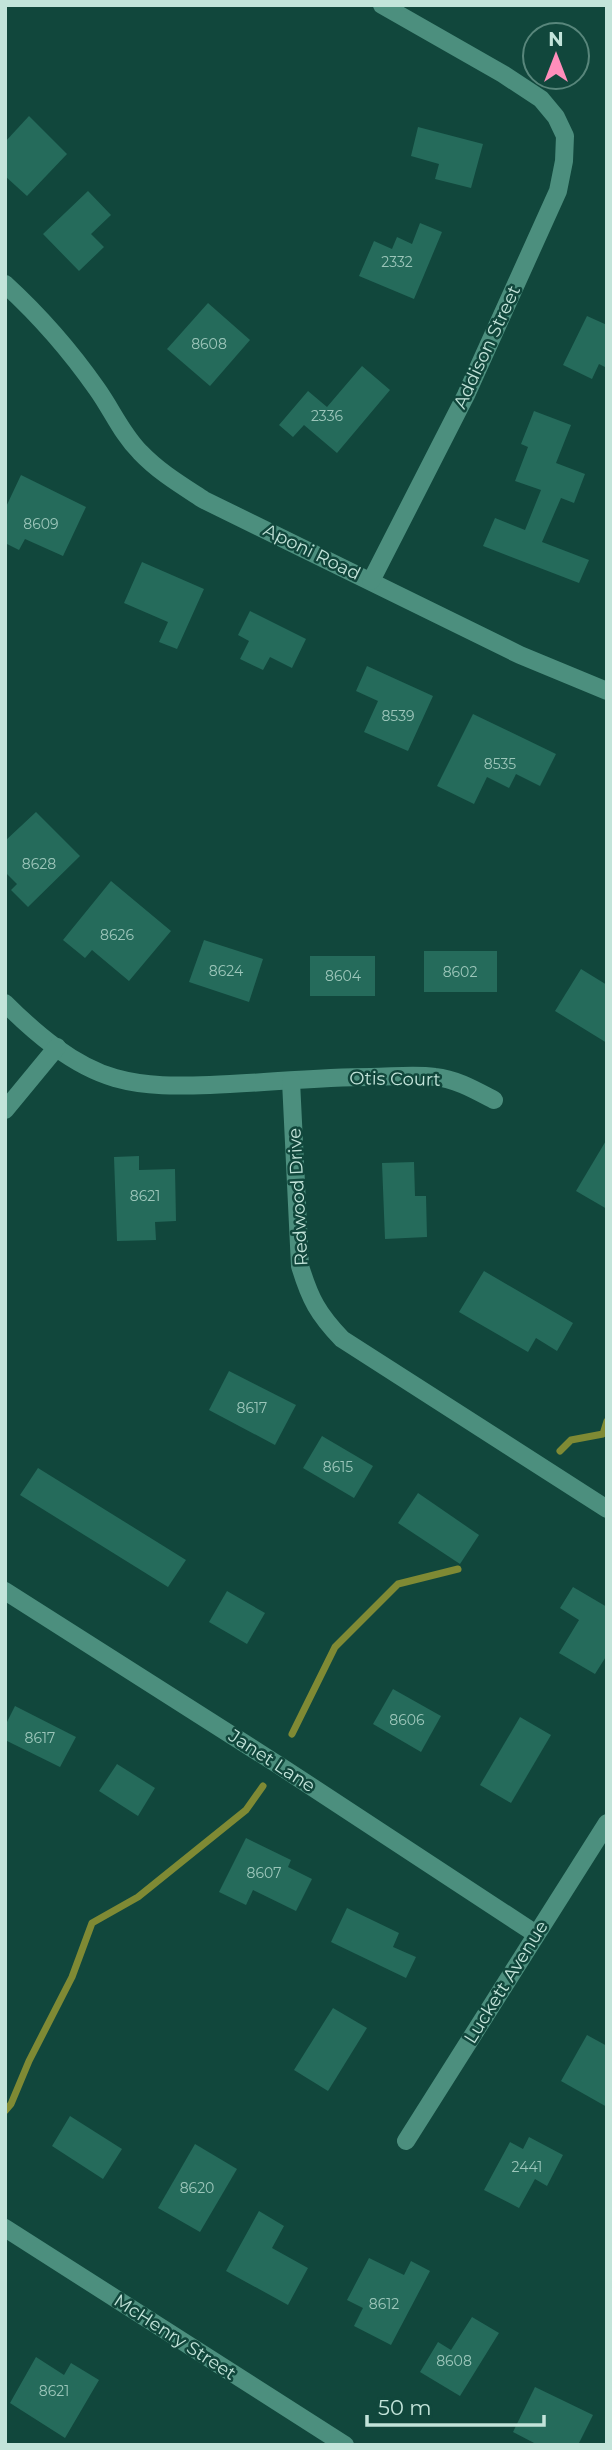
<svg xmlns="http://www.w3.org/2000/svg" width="612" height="2450" viewBox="0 0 612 2450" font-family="Montserrat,sans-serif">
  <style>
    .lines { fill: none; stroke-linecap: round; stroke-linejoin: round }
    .stream { stroke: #7f8a34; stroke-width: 7 }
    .building { fill: #256b5b }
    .street { stroke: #4c8f7e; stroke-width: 18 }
    .labels { text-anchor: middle; stroke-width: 5; stroke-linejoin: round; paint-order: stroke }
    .number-label { font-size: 14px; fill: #9cc6ba }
    .street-label { font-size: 18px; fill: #c3e4da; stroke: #11473c }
  </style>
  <rect width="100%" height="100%" fill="#11473c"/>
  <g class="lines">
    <g class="stream">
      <polyline points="560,1451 571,1440 603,1434 607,1421"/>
      <polyline points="292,1734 335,1647 398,1584 458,1569"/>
      <polyline points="5,2111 11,2104 29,2061 72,1977 92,1923 138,1897 246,1810 263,1786"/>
    </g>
  </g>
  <g class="building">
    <polygon points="29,116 67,154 27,196 5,176 5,142"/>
    <polygon points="418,127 483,144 471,188 435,179 439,164 411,156"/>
    <polygon points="88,191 111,215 91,234 104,247 79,271 43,234"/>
    <polygon points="420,223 442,232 414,299 359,276 374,241 392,249 397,237 412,244"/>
    <polygon points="208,303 250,340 210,386 167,349"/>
    <polygon points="587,316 607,325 607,368 599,364 592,379 563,365"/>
    <polygon points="362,366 390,390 337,453 304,425 293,437 279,425 308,391 327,407"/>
    <polygon points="534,411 571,425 556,463 585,474 574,503 561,498 542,542 589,560 579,583 483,546 495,518 525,530 541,490 515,481 528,447 521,444"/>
    <polygon points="21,475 86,507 63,556 25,539 19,550 5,543 5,509"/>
    <polygon points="142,562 204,589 177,649 159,642 168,622 124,603"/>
    <polygon points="250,611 306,639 292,668 270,657 263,670 240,659 249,641 238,635"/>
    <polygon points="367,666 433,696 408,751 364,732 378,701 356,691"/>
    <polygon points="473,714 556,754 540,786 516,774 509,788 487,777 474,804 437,786"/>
    <polygon points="36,812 80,856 28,907 11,890 17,884 5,872 5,841"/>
    <polygon points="111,881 171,931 129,981 92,950 85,958 63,940"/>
    <polygon points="204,940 263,959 249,1002 189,982"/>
    <rect x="424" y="951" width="73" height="41"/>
    <rect x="310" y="956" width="65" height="40"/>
    <polygon points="581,969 607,985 607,1043 555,1011"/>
    <polygon points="607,1139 607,1209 576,1191"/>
    <polygon points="139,1156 139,1170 175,1169 176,1221 155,1222 156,1240 117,1241 114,1157"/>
    <polygon points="414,1162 415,1196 426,1196 427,1237 385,1239 382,1163"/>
    <polygon points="484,1271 573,1323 557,1351 536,1338 528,1352 459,1312"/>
    <polygon points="229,1371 296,1405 275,1445 209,1410"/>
    <polygon points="322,1436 373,1466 354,1498 303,1468"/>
    <polygon points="38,1468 186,1560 168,1587 20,1495"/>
    <polygon points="418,1493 479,1535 460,1564 398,1523"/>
    <polygon points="573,1587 607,1607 607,1655 595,1674 559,1653 579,1620 560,1608"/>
    <polygon points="227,1591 265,1613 247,1644 209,1622"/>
    <polygon points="393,1689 441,1716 421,1752 373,1724"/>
    <polygon points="15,1706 76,1737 60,1767 5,1740 5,1726"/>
    <polygon points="520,1717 551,1735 511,1803 480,1785"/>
    <polygon points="117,1764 155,1788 138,1816 99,1791"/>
    <polygon points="246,1838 291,1860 288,1867 312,1879 296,1911 253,1890 246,1905 219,1892"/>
    <polygon points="347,1908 399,1933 393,1947 416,1957 406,1978 331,1942"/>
    <polygon points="333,2008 367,2028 328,2091 294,2070"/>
    <polygon points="587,2035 607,2046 607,2107 561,2081"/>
    <polygon points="70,2116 122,2149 103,2179 52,2146"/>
    <polygon points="529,2137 563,2155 547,2186 535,2179 519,2208 484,2190 510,2142 523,2149"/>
    <polygon points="195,2144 237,2169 200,2232 158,2208"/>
    <polygon points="259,2211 284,2226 272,2248 308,2268 288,2305 226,2271"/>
    <polygon points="369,2258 404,2275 411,2261 430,2271 391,2345 354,2326 363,2308 347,2300"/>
    <polygon points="472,2317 499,2333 460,2396 420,2372 438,2342 451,2350"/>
    <polygon points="36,2357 64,2375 71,2363 99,2380 65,2438 10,2403"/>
    <polygon points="535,2387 593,2415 578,2445 538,2445 513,2432"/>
  </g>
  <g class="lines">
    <g class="street">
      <path d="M5,284C41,317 69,349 97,389C112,410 122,434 140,452C159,472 181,485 204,500L520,655L607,691"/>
      <polyline points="371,581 466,395 558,191 564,161 565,136 556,117 541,99 503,74 382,5"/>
      <path d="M5,1003C35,1033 73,1066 115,1078C147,1087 178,1086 210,1085C264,1083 317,1077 371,1077C391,1077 414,1074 435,1077C456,1079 475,1090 494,1100"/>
      <path d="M291,1081L300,1266C310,1299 318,1314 342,1339L607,1509"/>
      <polyline points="5,1110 57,1047"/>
      <polyline points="5,1591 280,1766 536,1934"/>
      <polyline points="406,2141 607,1823"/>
      <polyline points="5,2228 345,2445"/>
    </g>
  </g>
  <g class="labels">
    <g class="number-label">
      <text x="397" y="267">2332</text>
      <text x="209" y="349">8608</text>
      <text x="327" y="421">2336</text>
      <text x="41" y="529">8609</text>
      <text x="398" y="721">8539</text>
      <text x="500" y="769">8535</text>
      <text x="39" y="869">8628</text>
      <text x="117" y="940">8626</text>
      <text x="226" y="976">8624</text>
      <text x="460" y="977">8602</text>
      <text x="343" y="981">8604</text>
      <text x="145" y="1201">8621</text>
      <text x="252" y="1413">8617</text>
      <text x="338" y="1472">8615</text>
      <text x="407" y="1725">8606</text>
      <text x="40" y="1743">8617</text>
      <text x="264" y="1878">8607</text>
      <text x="527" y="2172">2441</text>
      <text x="197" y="2193">8620</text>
      <text x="384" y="2309">8612</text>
      <text x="454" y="2366">8608</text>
      <text x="54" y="2396">8621</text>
    </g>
    <g class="street-label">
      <text transform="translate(487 347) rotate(-65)" y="6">Addison Street</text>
      <text transform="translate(312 552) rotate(26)" y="6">Aponi Road</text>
      <text transform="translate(395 1079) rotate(1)" y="6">Otis Court</text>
      <text transform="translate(298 1197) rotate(-93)" y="6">Redwood Drive</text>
      <text transform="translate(272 1761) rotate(33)" y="6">Janet Lane</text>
      <text transform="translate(506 1982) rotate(-58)" y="6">Luckett Avenue</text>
      <text transform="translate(175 2337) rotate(33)" y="6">McHenry Street</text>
    </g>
  </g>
  <rect width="612" height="2450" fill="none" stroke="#c3e4da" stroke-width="14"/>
  <g transform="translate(556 56)"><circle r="33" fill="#11473c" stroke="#58867b" stroke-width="2"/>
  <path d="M0-5L12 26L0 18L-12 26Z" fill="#ff8ebb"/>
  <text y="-10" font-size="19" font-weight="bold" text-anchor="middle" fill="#c3e4da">N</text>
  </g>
  <path d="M367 2415v10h177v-10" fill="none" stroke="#c3e4da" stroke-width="3.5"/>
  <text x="378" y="2415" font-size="21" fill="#c3e4da" stroke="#11473c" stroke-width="5" paint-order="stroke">50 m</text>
</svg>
